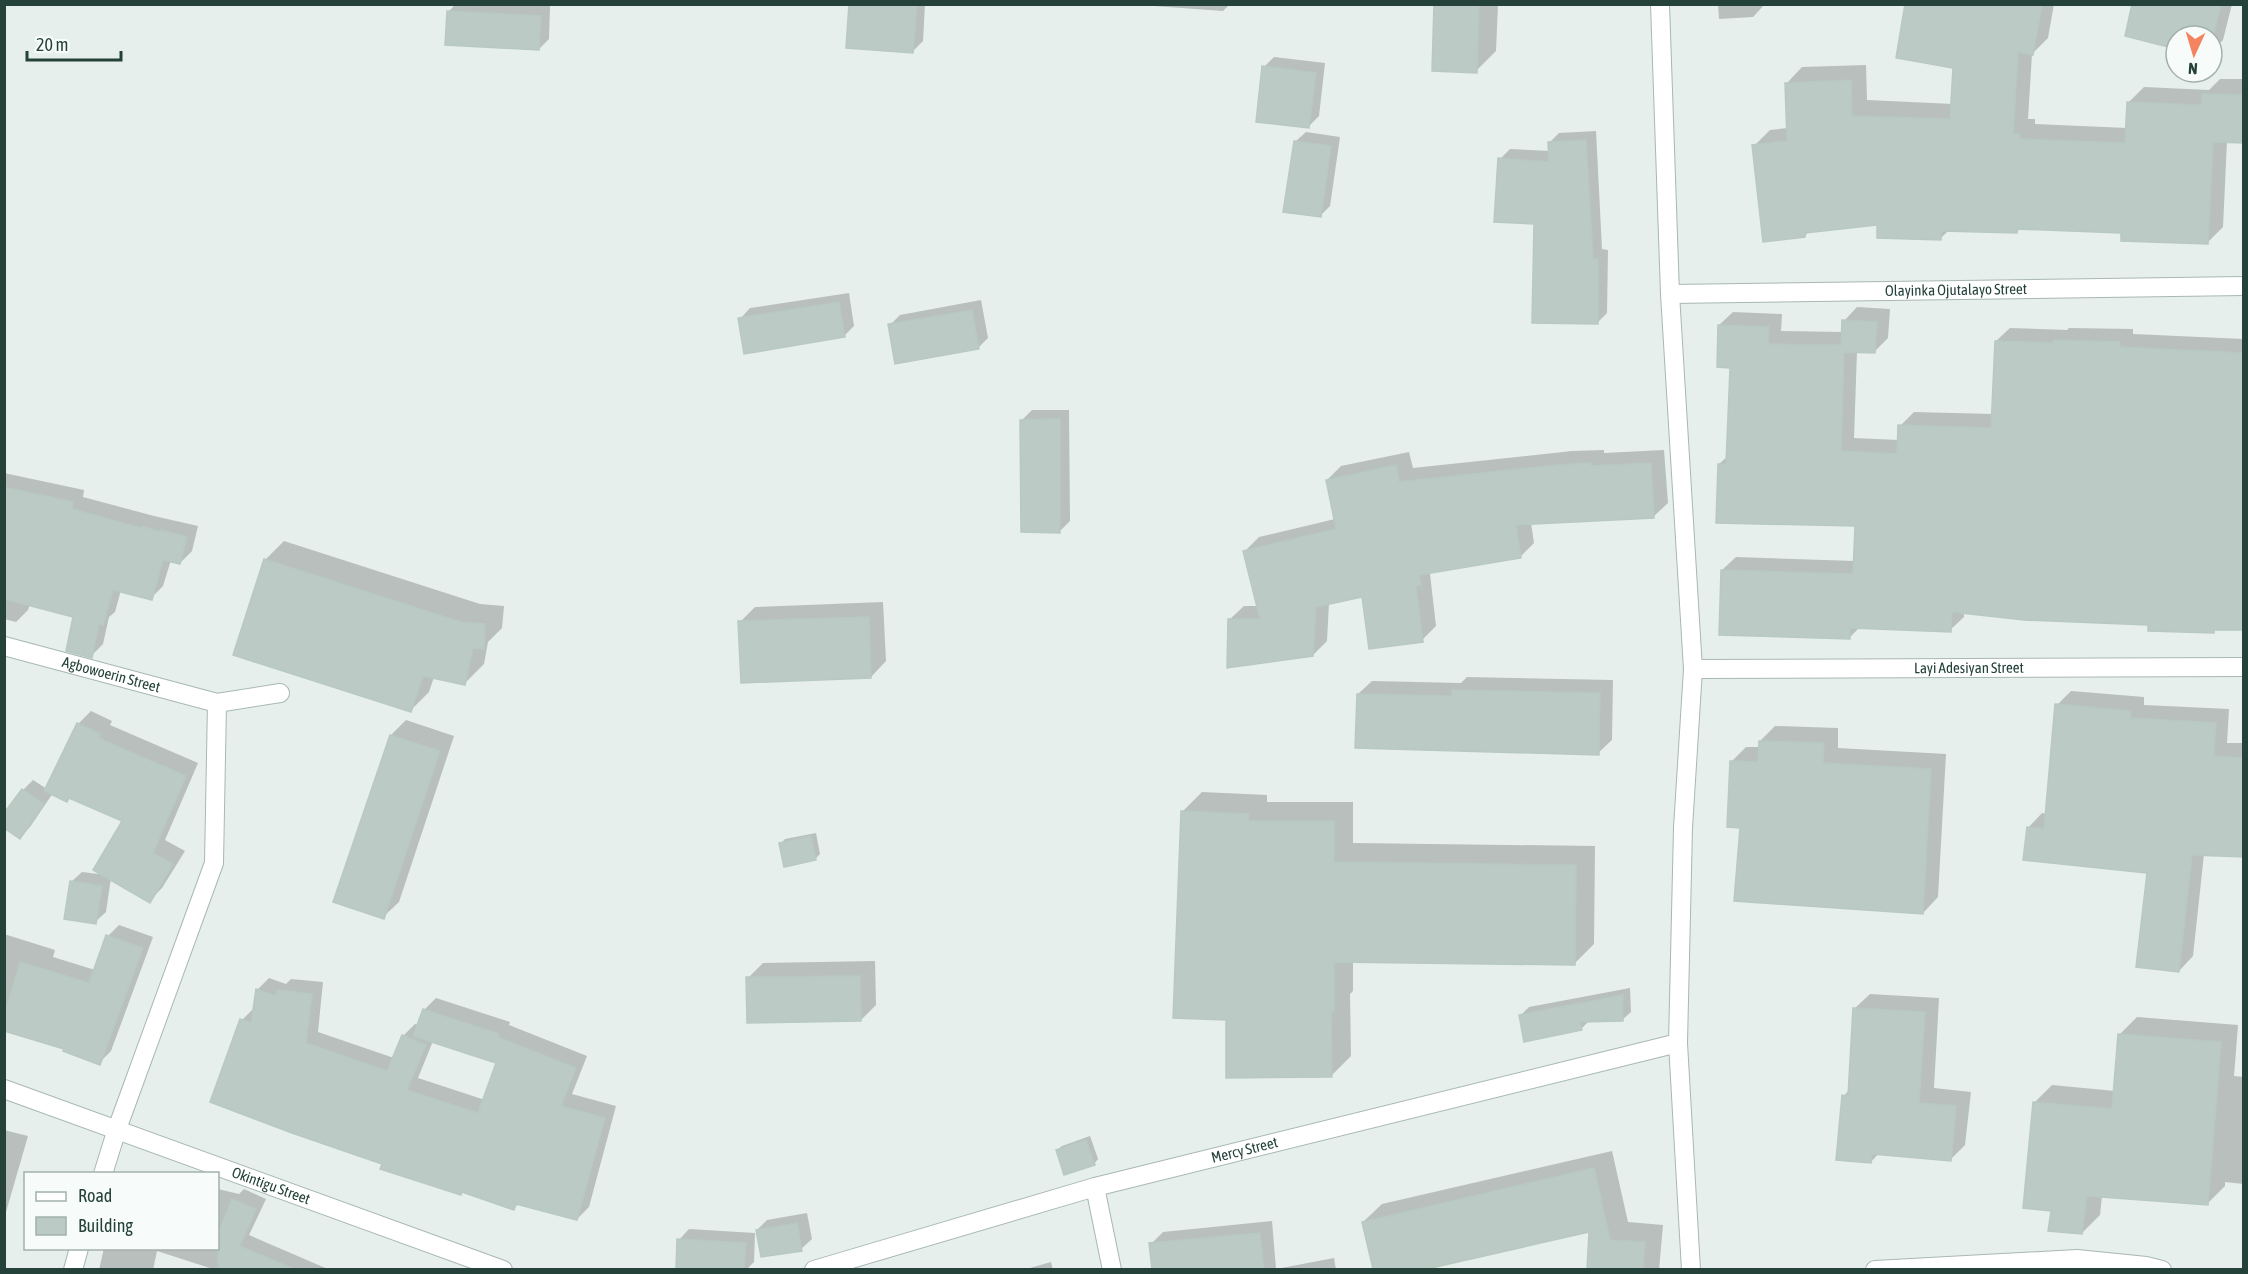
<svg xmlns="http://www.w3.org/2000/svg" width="2248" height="1274" viewBox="0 0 2248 1274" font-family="'Asap Condensed',sans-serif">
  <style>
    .shadow { fill: #0003; fill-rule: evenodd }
    .building { fill: #bbcac4; stroke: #b8c9c2; stroke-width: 1.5 }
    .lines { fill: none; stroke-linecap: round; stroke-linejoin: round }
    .street-casing { stroke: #a8b8b2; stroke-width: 20 }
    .street { stroke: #fff; stroke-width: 18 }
    .labels { text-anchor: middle; stroke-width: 5; stroke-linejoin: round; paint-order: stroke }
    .street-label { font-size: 15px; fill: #24423a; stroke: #f7fbf9 }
  </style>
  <rect width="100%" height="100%" fill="#e6efeb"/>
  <g class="shadow">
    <polygon points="456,4 550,6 549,39 539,49 449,11"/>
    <polygon points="850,4 925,4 923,41 913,51"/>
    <polygon points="1126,4 1230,4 1223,11"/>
    <polygon points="1436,4 1498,4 1496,51 1476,71"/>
    <polygon points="1718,4 1765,4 1753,17 1719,19"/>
    <polygon points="1907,4 2054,4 2048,38 2032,54 2028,119 2035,119 2035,124 2127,128 2128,103 2144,87 2209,90 2220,79 2244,79 2244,141 2227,141 2223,227 2207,243 2123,231 2021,227 2017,232 1949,230 1940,239 1879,223 1809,231 1805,236 1754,146 1770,130 1788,128 1787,83 1802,67 1866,65 1867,100 1953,104 1955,66"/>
    <polygon points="2134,4 2232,4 2223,40 2212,51 2212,36 2176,36 2176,47"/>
    <polygon points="1274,57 1325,63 1319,116 1309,126 1264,67"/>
    <polygon points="1596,131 1602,249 1608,250 1607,313 1597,323 1536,223 1500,159 1510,149 1550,151 1549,143 1559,133"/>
    <polygon points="1306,132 1340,137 1330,206 1320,216 1295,142"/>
    <polygon points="849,293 854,326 844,336 740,319 750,308"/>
    <polygon points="981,300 988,338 978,348 890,325 900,315"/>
    <polygon points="1857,307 1890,309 1888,338 1874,352 1857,351 1854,438 1899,440 1900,426 1914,412 1993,414 1996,341 2010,328 2067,330 2069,328 2133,329 2133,334 2244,339 2244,629 2216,629 2213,632 2150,624 1964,612 1964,617 1950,630 1860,627 1849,638 1722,570 1736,557 1855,561 1857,525 1719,464 1728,456 1731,366 1719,325 1733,312 1782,314 1781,331 1843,332 1844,321"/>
    <polygon points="1032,410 1069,410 1070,521 1060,531 1022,420"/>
    <polygon points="1604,450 1604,453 1664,450 1668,503 1653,517 1531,523 1534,543 1520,557 1433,571 1430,574 1436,626 1422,640 1363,596 1329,603 1327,641 1313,655 1229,620 1244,606 1258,606 1245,551 1259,537 1335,519 1327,480 1341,466 1409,452 1413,468 1572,451"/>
    <polygon points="4,473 84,490 83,497 154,516 198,526 192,551 180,563 171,560 163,586 151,598 121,590 115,612 109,617 103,644 91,656 74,616 30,604 28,610 16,622 4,619"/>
    <polygon points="284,541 480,604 504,606 502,628 488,642 484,664 465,683 434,677 429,692 410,711 265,560"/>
    <polygon points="883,602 886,661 871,677 740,622 755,607"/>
    <polygon points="1467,677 1613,680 1612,740 1598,753 1358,694 1372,681 1461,683"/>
    <polygon points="2071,691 2144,697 2144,705 2229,709 2227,743 2244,743 2244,856 2204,854 2193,956 2179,971 2149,872 2028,828 2042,813 2047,814 2057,705"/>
    <polygon points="91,711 112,721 110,725 198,763 165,840 185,851 162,888 149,901 111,878 106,912 95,922 71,882 82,872 106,875 124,820 70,797 53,793 30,827 20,837 4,815 23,790 33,780 47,789 78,724"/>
    <polygon points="406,720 454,736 399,902 383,917 391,735"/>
    <polygon points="1775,726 1838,728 1838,748 1946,754 1938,897 1923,913 1741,826 1731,762 1746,747 1760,747 1760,741"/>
    <polygon points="1202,792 1267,795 1267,802 1353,802 1353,843 1595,846 1594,944 1574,964 1353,961 1353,991 1350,994 1351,1056 1332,1075 1227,1019 1182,812"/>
    <polygon points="816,833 820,854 815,859 781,844 785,839"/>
    <polygon points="119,925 153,937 111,1051 99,1063 66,1048 4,1029 4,934 55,950 53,957 95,970 108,936"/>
    <polygon points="875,961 876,1005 861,1020 748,978 763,963"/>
    <path d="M269,978L286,984L291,979L323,982L318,1032L394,1058L403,1036L415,1024L419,1025L424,1010L436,998L510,1022L509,1025L587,1056L572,1094L616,1106L589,1207L577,1219L519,1203L514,1208L463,1191L461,1194L384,1163L242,1020L254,1008L257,990ZM433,1041L498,1062L485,1100L418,1078Z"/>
    <polygon points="1630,988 1631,1012 1622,1020 1590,1020 1581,1029 1520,1016 1529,1007"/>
    <polygon points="1870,994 1939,998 1934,1088 1971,1092 1965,1145 1950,1160 1879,1153 1871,1162 1844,1096 1850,1089 1854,1009"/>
    <polygon points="2137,1017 2238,1025 2234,1076 2244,1077 2244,1184 2225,1182 2225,1186 2207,1204 2102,1196 2100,1215 2082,1233 2052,1209 2034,1103 2052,1085 2115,1091 2120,1034"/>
    <polygon points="4,1130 28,1136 4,1219"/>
    <polygon points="1090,1136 1098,1159 1094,1164 1057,1150 1062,1146"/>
    <polygon points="1612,1151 1628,1222 1663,1225 1659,1270 1588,1270 1591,1230 1421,1270 1375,1270 1363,1222 1382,1204"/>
    <polygon points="218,1189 239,1194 244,1189 266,1199 249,1235 330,1270 216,1270 157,1251 153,1270 99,1270 104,1248 218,1248"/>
    <polygon points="807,1213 812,1239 801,1249 757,1230 767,1220"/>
    <polygon points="1272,1221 1276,1269 1334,1258 1336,1270 1153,1270 1151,1244 1163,1232"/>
    <polygon points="689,1229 755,1233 754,1262 746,1270 677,1269 679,1240"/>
    <polygon points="1051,1262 1053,1270 1023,1270"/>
  </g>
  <g class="building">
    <polygon points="849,4 917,4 913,53 846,48"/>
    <polygon points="1434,4 1479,4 1477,73 1432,71"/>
    <polygon points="1905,4 2042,4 2033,55 2018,52 2013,134 2020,134 2020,139 2125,143 2127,102 2202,105 2202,94 2244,95 2244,143 2213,142 2208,244 2121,241 2121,233 2017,229 2017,233 1941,231 1941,240 1877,238 1877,225 1805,233 1805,237 1763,242 1752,145 1787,141 1785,83 1851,80 1852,116 1950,119 1953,68 1896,58"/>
    <polygon points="2132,4 2221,4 2212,42 2212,36 2176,36 2176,49 2125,36"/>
    <polygon points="447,11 541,16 539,50 445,45"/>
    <polygon points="1262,66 1316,73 1309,128 1256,122"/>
    <polygon points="1586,140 1593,259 1598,259 1598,324 1532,323 1534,224 1494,222 1498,158 1549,162 1548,142"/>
    <polygon points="1294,141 1331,146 1321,217 1283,212"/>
    <polygon points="839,302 845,337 744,354 738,318"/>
    <polygon points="972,310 979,349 895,364 888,324"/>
    <polygon points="1842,320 1877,322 1875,353 1844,352 1841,451 1897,454 1898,425 1991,428 1995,341 2054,343 2054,340 2120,342 2120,347 2244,353 2244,630 2214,630 2214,633 2148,631 2148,625 2024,620 1952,612 1951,632 1850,628 1850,639 1719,635 1721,570 1853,574 1855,526 1716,523 1718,464 1726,464 1730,368 1717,367 1718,325 1769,327 1768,344 1841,345"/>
    <polygon points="1060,419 1060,533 1021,532 1020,420"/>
    <polygon points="1591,463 1591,466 1651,463 1654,518 1516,525 1521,558 1419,575 1421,585 1416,586 1423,642 1369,649 1362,597 1316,607 1313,656 1227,668 1228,619 1260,619 1243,551 1336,529 1326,480 1396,465 1399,482 1557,465"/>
    <polygon points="4,487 73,502 72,509 141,528 142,526 161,532 161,530 187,537 180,564 163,560 152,600 113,590 103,625 99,624 92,658 66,651 73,617 4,599"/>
    <polygon points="264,559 461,622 485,624 484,649 473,648 465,685 423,676 411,712 233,655"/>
    <polygon points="869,617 871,678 741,683 738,621"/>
    <polygon points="1452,690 1600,693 1599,755 1355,748 1357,694 1452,696"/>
    <polygon points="2055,704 2131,711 2130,718 2216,723 2214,756 2244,758 2244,857 2192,855 2179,972 2136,967 2147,873 2023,860 2027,827 2044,829"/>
    <polygon points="77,723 100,734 98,738 186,776 153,853 173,864 150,903 93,870 122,821 69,798 67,802 44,791"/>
    <polygon points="390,735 440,751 384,919 333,902"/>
    <polygon points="1759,741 1824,743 1823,763 1931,769 1923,914 1734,901 1740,828 1727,827 1730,761 1758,762"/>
    <polygon points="22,789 44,804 20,839 4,828 4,813"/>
    <polygon points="1181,811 1249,814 1248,821 1334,821 1334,862 1576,865 1575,965 1334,962 1334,1012 1331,1012 1332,1077 1226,1078 1226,1020 1173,1018"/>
    <polygon points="811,836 816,860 784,867 779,843"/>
    <polygon points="70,881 102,886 96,924 64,919"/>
    <polygon points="106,935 143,948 100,1065 63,1051 64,1049 4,1031 4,1015 20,962 89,983"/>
    <polygon points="860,976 861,1021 747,1023 746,977"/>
    <polygon points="256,989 275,996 278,990 312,994 306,1043 387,1071 402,1035 426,1045 407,1090 478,1113 496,1063 413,1036 423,1009 499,1034 498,1037 576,1068 561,1106 605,1118 577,1220 516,1204 514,1210 462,1192 461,1195 380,1169 382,1164 292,1133 210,1102 240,1019 251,1023"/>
    <polygon points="1623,995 1623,1021 1580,1022 1582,1030 1524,1042 1519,1015"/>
    <polygon points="1853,1008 1925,1012 1919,1103 1956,1106 1951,1161 1872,1154 1871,1163 1836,1160 1842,1095 1848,1096"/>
    <polygon points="2118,1034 2221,1042 2208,1205 2087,1196 2082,1234 2048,1231 2051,1211 2023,1208 2033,1102 2112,1109"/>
    <polygon points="1086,1140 1095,1165 1064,1175 1056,1150"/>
    <polygon points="1594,1168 1610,1240 1645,1242 1643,1269 1587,1269 1589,1232 1427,1269 1373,1269 1362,1222"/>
    <polygon points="232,1199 256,1209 240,1246 294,1269 218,1269 218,1233"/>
    <polygon points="797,1223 802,1251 761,1257 756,1230"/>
    <polygon points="1260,1233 1264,1269 1152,1269 1149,1243"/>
    <polygon points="677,1239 746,1243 744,1269 676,1269"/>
  </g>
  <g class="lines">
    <defs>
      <g id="street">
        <polyline points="1660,4 1670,294 1693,669 1683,828 1678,1043 1691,1270"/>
        <path id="s1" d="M1670,294L2244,286"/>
        <path id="s2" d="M4,646L217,703L280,693"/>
        <path id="s3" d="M1693,669L2244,667"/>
        <path id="s4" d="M4,1089L503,1270"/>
        <polyline points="103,1174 117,1129 214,863 217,703"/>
        <polyline points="1095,1187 1112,1270"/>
        <polyline points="73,1270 79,1248"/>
        <path id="s5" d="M814,1270L1095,1187L1678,1043"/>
        <polyline points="1875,1270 2077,1259 2146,1266 2162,1270"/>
      </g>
    </defs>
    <use href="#street" class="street-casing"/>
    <use href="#street" class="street"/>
  </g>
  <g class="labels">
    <g class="street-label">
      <text dy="5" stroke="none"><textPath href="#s1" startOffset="286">Olayinka Ojutalayo Street</textPath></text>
      <text dy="5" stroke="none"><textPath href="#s3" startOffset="276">Layi Adesiyan Street</textPath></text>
      <text dy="5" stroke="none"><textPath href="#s2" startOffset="111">Agbowoerin Street</textPath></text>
      <text dy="5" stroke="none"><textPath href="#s5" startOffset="447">Mercy Street</textPath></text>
      <text dy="5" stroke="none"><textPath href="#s4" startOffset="284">Okintigu Street</textPath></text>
    </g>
  </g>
  <rect width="2248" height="1274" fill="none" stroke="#24423a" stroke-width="12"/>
  <rect x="24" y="1172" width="195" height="78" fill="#f7fbf9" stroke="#a3b1ad" stroke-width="1.5"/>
  <rect x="36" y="1192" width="30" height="9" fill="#ffffff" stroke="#a3b1ad" stroke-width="1.5"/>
  <text x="78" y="1202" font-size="18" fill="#24423a">Road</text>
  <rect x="36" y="1217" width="30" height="18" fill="#bbcac4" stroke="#a3b1ad" stroke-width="1.5"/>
  <text x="78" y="1232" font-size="18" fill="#24423a">Building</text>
  <g transform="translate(2194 54) rotate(184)"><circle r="28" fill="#f7fbf9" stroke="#a3b1ad" stroke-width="1.5"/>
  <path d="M0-4.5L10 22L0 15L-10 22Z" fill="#f4845f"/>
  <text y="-9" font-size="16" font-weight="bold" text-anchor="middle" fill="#24423a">N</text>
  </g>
  <path d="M27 51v9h94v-9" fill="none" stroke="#24423a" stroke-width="3"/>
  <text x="36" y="51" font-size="18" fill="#24423a" stroke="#f7fbf9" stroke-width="4.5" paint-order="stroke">20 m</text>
</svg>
